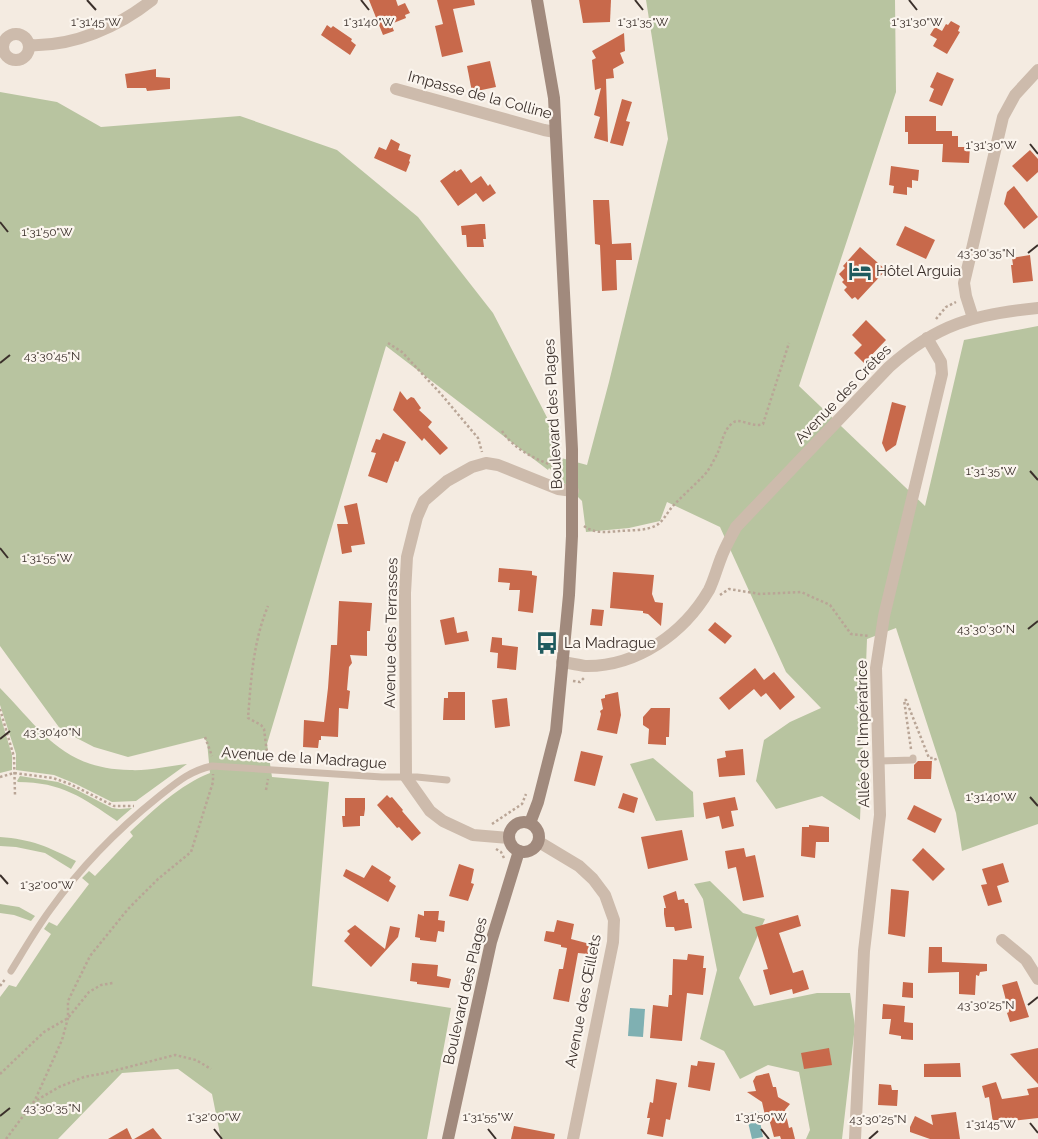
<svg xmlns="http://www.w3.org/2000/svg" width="1038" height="1139" viewBox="0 0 1038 1139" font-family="Raleway,sans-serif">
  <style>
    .green { fill: #b8c4a0 }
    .water { fill: #7fb0b2 }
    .building { fill: #c8694b }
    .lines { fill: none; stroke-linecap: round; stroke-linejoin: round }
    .path { stroke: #b9a596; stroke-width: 2.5; stroke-dasharray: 2.5 2.5; stroke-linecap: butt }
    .lane { stroke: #cdbbac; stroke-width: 7 }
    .street { stroke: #cdbbac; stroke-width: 12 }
    .secondary { stroke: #a18a7d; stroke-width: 12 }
    .ticks { fill: none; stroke: #3b302b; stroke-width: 2 }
    .labels { text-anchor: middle; stroke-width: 4.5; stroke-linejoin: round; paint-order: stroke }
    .street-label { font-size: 15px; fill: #3b302b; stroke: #fbf5ee }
    .poi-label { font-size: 15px; fill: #3b302b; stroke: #fbf5ee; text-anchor: start }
    .ticks-label { font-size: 12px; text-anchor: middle; fill: #3b302b; stroke: #fbf5ee; stroke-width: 4.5; stroke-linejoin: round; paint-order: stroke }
  </style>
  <rect width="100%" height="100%" fill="#f4ebe1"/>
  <g class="green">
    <path d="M646,0H895L896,92L799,386L925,506L964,340L1038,326V824L962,851L956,813L896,628L867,639L860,820L822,796L776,809L756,781L764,740L790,722L821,708L786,672L720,527L667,502L660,521L629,528L586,532L582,501L549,468L548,470L386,346L267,744L272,777L329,782L312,986L451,1008L427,1139H221L212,1094L178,1069L122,1073L58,1139H0V997L9,985L16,987L51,934L44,929L49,922L57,926L89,884L82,878L89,871L95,876L133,836L130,832C152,811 181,784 210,773L207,742L204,738L128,757L94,747L61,730L0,646V92L57,102L101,127L240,116L337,150L418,217L493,313L553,429L550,455L587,465L609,382L668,139Z"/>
    <path d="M0,688C42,731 63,769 130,770C148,771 168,766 187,764L136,801L112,802L76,784L54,775L16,770V754L0,705Z"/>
    <polygon points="0,715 12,755 12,770 0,773"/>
    <polygon points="653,758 693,792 694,817 656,821 630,764"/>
    <path d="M20,776L58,782L73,788L112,808L119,809L132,808L117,821C83,798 62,782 18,782L17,781Z"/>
    <path d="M0,837C31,839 49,847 76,861L71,869L45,853L16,847L0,846Z"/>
    <polygon points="710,881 743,913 765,919 739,978 754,1006 817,993 850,993 855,1026 842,1139 806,1139 810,1130 799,1072 768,1065 740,1079 724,1051 700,1039 717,970 703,899 694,884"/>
    <polygon points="0,904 19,907 35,916 31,921 14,915 0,913"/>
  </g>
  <g class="water">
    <polygon points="630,1008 645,1009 643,1037 628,1036"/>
    <polygon points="758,1111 763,1137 752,1139 746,1114"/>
  </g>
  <g class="building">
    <polygon points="369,0 396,0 398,6 405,3 410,13 405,15 406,18 391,24 394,31 383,35"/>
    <polygon points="437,0 474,0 475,5 453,9 463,52 442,57 435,26 443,24"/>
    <polygon points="579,0 611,0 610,22 583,23"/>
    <polygon points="951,21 960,26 958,31 960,32 947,54 933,46 937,39 930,35 935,27 942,31 946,24 948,25"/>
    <polygon points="327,25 331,28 333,26 352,39 351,41 356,45 350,55 321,35"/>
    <polygon points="624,33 625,51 620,53 624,63 613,69 614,78 606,79 608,142 594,138 600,117 594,115 601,88 595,90 592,60 596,58 592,51"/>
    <polygon points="490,61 496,87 472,92 467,66"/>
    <polygon points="156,69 156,77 170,78 170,89 147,91 146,88 127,88 125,74"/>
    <polygon points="937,72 954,79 942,106 929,101 934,89 930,87"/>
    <polygon points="622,99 632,102 626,121 630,122 623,146 610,143"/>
    <polygon points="905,116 936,116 936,131 952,131 952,136 958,136 958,147 970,147 969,163 942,162 943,144 908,144 908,132 905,132"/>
    <polygon points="391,139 400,144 398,150 411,155 409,161 410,162 406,172 374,158 379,147 386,150"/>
    <polygon points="1030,150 1038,159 1038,172 1027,182 1012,166"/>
    <polygon points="891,166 919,170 918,181 912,180 912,188 907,187 907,195 893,193 894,186 889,185"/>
    <polygon points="461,169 471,183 481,176 488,186 490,184 496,193 483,202 476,193 458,206 440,181 455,170 456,172"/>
    <polygon points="1014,186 1038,217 1024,229 1004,204 1007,192"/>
    <polygon points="593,200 609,200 612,244 631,243 632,260 616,260 617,290 602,291 600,245 595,244"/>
    <polygon points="480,224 485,224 486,239 483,239 484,247 467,247 466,235 462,235 461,226"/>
    <polygon points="905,226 935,240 926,259 896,245"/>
    <polygon points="860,247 886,270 858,300 855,297 852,299 844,290 847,287 842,282 844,280 839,274 845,268 843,266"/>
    <polygon points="1030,255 1033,281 1013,283 1011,265 1013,265 1012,258"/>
    <polygon points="866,320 886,340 864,363 854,353 862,345 852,335"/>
    <polygon points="400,391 407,400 411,397 414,398 421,408 419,410 432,422 428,427 448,448 440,455 424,438 422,441 393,410"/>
    <polygon points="892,402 906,406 896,445 886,452 882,443"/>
    <polygon points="383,433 406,442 398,462 395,461 387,483 368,476 376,453 371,452 376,439 380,440"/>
    <polygon points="357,503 365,544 351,546 352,552 342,554 337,524 348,524 344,506"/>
    <polygon points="499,568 532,571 532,575 537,576 533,613 518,611 520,590 509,590 510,583 498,582"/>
    <polygon points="613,572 654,575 652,594 655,602 663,603 661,626 648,614 643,613 643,611 610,608"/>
    <polygon points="339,601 372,603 370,631 367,631 367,656 350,655 352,663 349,667 347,690 350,691 348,709 339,708 338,737 321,736 321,740 319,740 318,748 303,747 304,720 324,722 328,688 331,645 337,645"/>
    <polygon points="592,609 604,610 602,626 590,625"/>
    <polygon points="454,617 457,633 467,631 469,641 445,645 440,620"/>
    <polygon points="715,622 732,636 725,644 708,630"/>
    <polygon points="492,637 502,638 502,645 518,647 516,670 497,668 498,653 490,652"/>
    <polygon points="755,668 764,680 774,672 795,697 780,710 766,693 761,697 754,689 729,710 719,698"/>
    <polygon points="448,692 465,692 465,720 443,720 444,698 448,698"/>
    <polygon points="618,692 621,715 617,734 597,730 601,714 600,711 603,709 601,699 605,698 605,695"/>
    <polygon points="507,698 510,726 495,728 492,700"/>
    <polygon points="651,708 670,708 669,737 666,737 666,745 648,744 649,729 643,725 643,717"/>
    <polygon points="743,749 745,775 719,777 717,759 726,757 725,751"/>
    <polygon points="581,751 603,756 595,786 574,781"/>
    <polygon points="918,761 932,761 931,779 914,779 914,765"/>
    <polygon points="623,793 638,798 634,813 618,808"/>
    <polygon points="387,795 390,798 392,797 403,810 402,811 421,833 412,841 399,827 397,828 377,805"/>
    <polygon points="735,797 738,810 731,811 734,826 722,829 719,816 706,819 703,803"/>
    <polygon points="345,798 365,798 365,809 364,816 360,816 360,826 343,827 342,816 345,816"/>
    <polygon points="914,805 942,819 935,833 907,819"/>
    <polygon points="809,825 829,827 829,842 816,842 815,858 801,856 802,827 809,827"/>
    <polygon points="682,830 688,860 648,869 641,837"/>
    <polygon points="744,848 746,857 755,855 764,897 743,901 736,867 728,869 725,851"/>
    <polygon points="923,848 945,869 933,881 912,860"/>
    <polygon points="1003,863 1009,882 997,886 1002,902 988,906 981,885 987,884 982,869"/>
    <polygon points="459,864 474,869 471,883 474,884 468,901 449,896"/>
    <polygon points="372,865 391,877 389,881 396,886 388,902 343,876 346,869 364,878"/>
    <polygon points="891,889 909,891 905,937 888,934"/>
    <polygon points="676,891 678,900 684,899 685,903 688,903 692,928 675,931 674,927 666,927 664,914 664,908 666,908 663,896"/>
    <polygon points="424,911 439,911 438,920 445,921 444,932 438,931 436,942 420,940 420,938 415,937 418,914 424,916"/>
    <polygon points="798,915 801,926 779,933 793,973 803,970 809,989 793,994 792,989 770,995 763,970 768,969 755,927"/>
    <polygon points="557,920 574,924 571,939 590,944 588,954 578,953 569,1002 553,999 559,969 563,969 567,948 561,947 561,945 544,941 546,931 554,932"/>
    <polygon points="355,925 385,949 390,926 400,928 398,937 371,967 344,941 350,934 347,931"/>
    <polygon points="929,947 942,947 942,962 987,964 987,971 980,972 979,976 976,975 975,995 959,994 959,972 928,973"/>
    <polygon points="688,954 704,956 703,968 706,968 703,995 687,993 682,1041 650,1038 653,1005 668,1007 669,995 672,995 673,959 687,960"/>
    <polygon points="412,963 438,965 437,976 451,979 449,988 417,984 417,982 410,981"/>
    <polygon points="1017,981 1029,1017 1010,1022 1007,1013 1009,1012 1002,985"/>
    <polygon points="903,982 913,983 913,998 902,997"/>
    <polygon points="883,1004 905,1006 904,1022 913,1023 913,1040 901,1039 901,1036 889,1034 891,1019 882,1019"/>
    <polygon points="829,1048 832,1065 804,1069 801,1053"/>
    <polygon points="1038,1048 1038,1084 1010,1054"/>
    <polygon points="698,1061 715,1063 710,1091 688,1087 691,1065 697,1066"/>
    <polygon points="960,1063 961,1077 924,1077 924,1064"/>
    <polygon points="769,1073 773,1087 776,1087 778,1097 790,1104 785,1110 789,1128 792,1127 795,1139 781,1139 780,1136 774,1137 769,1119 766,1120 762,1102 747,1092 756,1091 753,1081 756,1076"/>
    <polygon points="656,1079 677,1083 670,1120 666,1119 663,1137 647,1134 650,1118 647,1118 650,1102 653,1103"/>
    <polygon points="996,1082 1002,1099 1029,1095 1027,1089 1038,1087 1038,1118 993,1123 989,1097 985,1098 982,1086"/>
    <polygon points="879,1084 891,1085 892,1090 898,1090 897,1106 878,1105"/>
    <polygon points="956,1112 960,1139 930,1139 910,1132 910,1127 915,1116 933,1125 931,1115"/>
    <polygon points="514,1126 555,1134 554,1139 511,1139"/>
    <polygon points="127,1128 132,1139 108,1139"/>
    <polygon points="153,1128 162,1139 134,1139"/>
  </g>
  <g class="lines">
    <g class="path">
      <polyline points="0,54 4,52"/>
      <polyline points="936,319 946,307 956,302"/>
      <polyline points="388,343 402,352 441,394 478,438 482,452"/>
      <path d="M502,431C514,450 540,462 561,468"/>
      <path d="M584,526C594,534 607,532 620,531C631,530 647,531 657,525C664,520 667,513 672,507C683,495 696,484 707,472C711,466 715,458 718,452C722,442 724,428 734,422C740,418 753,428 763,424L789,343"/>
      <polyline points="720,595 729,589 760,594 801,592 830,605 851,634 869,636"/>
      <polyline points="573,681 580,682 584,678"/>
      <polyline points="0,709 14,757 15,795"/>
      <polyline points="205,737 212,756"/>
      <polyline points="911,749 904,700 906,700 929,758 935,758 936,761"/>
      <path d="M268,761L264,729L261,725L248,718C251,680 253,642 268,606"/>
      <polyline points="0,777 14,773 53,778 70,784 114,806 134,806"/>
      <polyline points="266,790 268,779"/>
      <polyline points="492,824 522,804 526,794"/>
      <polyline points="496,849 501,852 504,858"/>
      <polyline points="0,986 6,978"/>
      <polyline points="0,1074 44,1032 68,1018 89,992 101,985 113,983"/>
      <polyline points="37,1100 59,1087 84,1077 105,1073 175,1055 196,1060 211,1069"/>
      <polyline points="6,1139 35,1100 62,1040 68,1018 68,1001 90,956 128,909 158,879 191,852 213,782 213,774"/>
    </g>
    <g class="lane">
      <polyline points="879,761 913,760 913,758"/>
      <path d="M11,971C24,950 36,929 50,910C80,868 117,830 157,798C176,783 189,771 212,766L382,777H417L447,780"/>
    </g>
    <g class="street">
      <circle cx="16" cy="47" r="13"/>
      <path d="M29,45C73,47 118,27 152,0"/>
      <polyline points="396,89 544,130 555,132"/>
      <polyline points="973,318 966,296 964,283 1003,117 1015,95 1038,70"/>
      <path d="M562,662C570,663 578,665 585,666C637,667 684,633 709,590C714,580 717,568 721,558C725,547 731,537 736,527L889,367C937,324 975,314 1038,308"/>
      <polyline points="509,838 473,835 443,821 430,811 406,777 405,593 407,557 417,517 424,501 447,481 472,467 486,463 498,465 558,489 573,491"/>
      <polyline points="539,842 579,866 593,879 605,895 614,920 613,942 573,1139"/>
      <polyline points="1002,940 1026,960 1038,979"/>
      <polyline points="855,1139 864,951 880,815 876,668 884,616 942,374 941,362 927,338"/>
    </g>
    <g class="secondary">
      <circle cx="524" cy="837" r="15"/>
      <polyline points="530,823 538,802 556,731 569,595 572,536 572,449 554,98 537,0"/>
      <polyline points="448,1139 491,942 519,851"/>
    </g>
  </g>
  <path class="ticks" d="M87,0L96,10M361,0L369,10M635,0L643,10M909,0L917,10M1030,144L1038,154M0,222L8,232M1028,253L1038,245M0,363L10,355M1030,471L1038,480M0,548L8,558M1028,629L1038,621M0,739L10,731M1030,797L1038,806M0,875L8,884M1028,1005L1038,997M0,1116L10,1108M1030,1123L1038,1133M214,1129L222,1139M488,1129L496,1139M761,1129L769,1139M869,1139L878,1131"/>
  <defs>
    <symbol id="hotel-bare" viewBox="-9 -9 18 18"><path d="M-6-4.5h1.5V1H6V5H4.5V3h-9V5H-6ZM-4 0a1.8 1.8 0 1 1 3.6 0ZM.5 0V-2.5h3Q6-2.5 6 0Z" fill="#1f5a5e" stroke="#fbf5ee" stroke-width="2.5" paint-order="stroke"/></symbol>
    <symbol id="bus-bare" viewBox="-9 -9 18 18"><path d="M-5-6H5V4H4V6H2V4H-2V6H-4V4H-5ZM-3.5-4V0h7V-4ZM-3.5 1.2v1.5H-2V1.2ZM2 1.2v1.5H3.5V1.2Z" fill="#1f5a5e" stroke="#fbf5ee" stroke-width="2.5" paint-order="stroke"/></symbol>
  </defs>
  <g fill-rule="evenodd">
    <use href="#hotel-bare" x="844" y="255" width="32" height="32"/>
    <use href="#bus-bare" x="531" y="627" width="32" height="32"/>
  </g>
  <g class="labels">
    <g class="street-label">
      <text transform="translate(480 95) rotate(15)" y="5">Impasse de la Colline</text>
      <text transform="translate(843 394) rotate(-46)" y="5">Avenue des Crêtes</text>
      <text transform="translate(553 414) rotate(-93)" y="5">Boulevard des Plages</text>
      <text transform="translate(391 633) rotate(-89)" y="5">Avenue des Terrasses</text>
      <text transform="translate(863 734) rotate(-91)" y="5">Allée de l'Impératrice</text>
      <text transform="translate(304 758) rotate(4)" y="5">Avenue de la Madrague</text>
      <text transform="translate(465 991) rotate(-77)" y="5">Boulevard des Plages</text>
      <text transform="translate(583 1001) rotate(-79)" y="5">Avenue des Œillets</text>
    </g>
    <g class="poi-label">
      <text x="876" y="276">Hôtel Arguia</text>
      <text x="564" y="648">La Madrague</text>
    </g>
  </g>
  <g class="ticks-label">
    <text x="643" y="26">1°31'35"W</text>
    <text x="96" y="26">1°31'45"W</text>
    <text x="369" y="26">1°31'40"W</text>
    <text x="917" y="26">1°31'30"W</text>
    <text x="991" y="149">1°31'30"W</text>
    <text x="47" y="236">1°31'50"W</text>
    <text x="986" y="257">43°30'35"N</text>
    <text x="52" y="360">43°30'45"N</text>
    <text x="991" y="475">1°31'35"W</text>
    <text x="47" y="562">1°31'55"W</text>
    <text x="986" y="633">43°30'30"N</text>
    <text x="52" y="736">43°30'40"N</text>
    <text x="991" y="801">1°31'40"W</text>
    <text x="47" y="889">1°32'00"W</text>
    <text x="986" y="1009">43°30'25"N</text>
    <text x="52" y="1112">43°30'35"N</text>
    <text x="214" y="1121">1°32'00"W</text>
    <text x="488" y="1121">1°31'55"W</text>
    <text x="761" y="1121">1°31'50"W</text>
    <text x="878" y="1123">43°30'25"N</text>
    <text x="991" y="1128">1°31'45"W</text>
  </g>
</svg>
